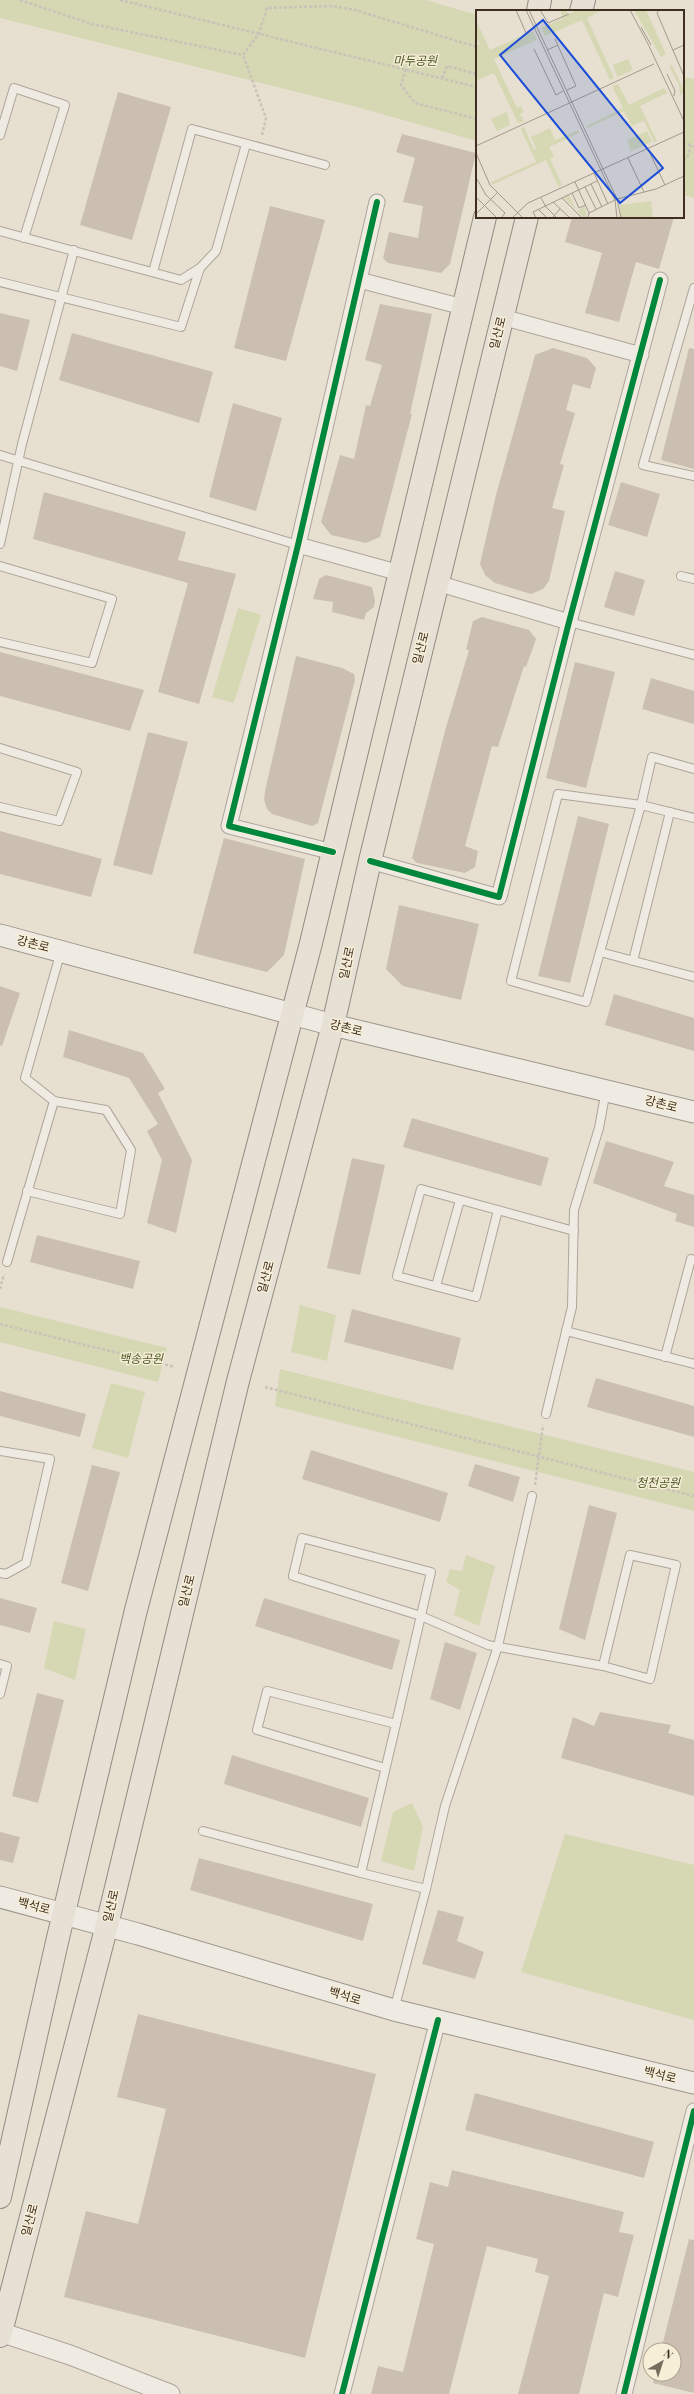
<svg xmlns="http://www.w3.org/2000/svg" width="694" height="2394" viewBox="0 0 694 2394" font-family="'Playfair Display','Noto Sans KR',serif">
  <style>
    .green { fill: #d6d7b3 }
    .building { fill: #cbbfb2 }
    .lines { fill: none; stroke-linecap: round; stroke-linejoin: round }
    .service-casing { stroke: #ada599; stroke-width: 10 }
    .minor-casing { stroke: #ada599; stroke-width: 17 }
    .tertiary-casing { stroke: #ada599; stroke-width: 21 }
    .secondary-casing { stroke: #9c958a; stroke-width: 23 }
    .primary-casing { stroke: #928b80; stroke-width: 24 }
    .path { stroke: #c8c2b9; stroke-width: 2.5; stroke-dasharray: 3 2; stroke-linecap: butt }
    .service { stroke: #efebe3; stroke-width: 8 }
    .minor { stroke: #efebe3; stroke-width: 15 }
    .tertiary { stroke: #efebe3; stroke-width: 19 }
    .secondary { stroke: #efebe3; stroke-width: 21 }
    .primary { stroke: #e6e1d4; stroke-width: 22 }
    .cycleway-casing { stroke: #f7eed8; stroke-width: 8 }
    .cycleway { stroke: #00873e; stroke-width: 6 }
    .labels { text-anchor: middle; stroke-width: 3; stroke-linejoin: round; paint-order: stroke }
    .park-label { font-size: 12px; font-style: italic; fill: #4d5a26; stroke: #f7eed8 }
    .street-label { font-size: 12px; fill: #3d2e20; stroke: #f7eed8 }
    .inset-road { fill: none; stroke: #a3998a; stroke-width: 1 }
    .view { fill: #1d4ed8; fill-opacity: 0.15; stroke: #1d4ed8; stroke-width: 2 }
    .inset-edge { fill: none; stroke: #3d2e20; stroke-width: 2 }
  </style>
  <rect width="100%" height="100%" fill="#e7e0d1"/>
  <g class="green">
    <polygon points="0,0 426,0 477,15 477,141 357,107 0,18"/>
    <polygon points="683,77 694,79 694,198 683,195"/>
    <polygon points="238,608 261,615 234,703 212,697"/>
    <polygon points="300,1305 336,1315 327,1361 291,1352"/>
    <polygon points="0,1307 167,1348 158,1382 0,1342"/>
    <polygon points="280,1369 694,1472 694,1511 275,1406"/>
    <polygon points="111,1383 145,1392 128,1458 92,1448"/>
    <polygon points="466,1555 495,1566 479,1626 454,1615 460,1590 446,1582 450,1569 462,1571"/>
    <polygon points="54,1621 86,1629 75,1680 44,1668"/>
    <polygon points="412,1803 423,1827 414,1871 381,1861 393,1812"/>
    <polygon points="565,1834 694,1865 694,2020 521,1972"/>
  </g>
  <g class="building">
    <polygon points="118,92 171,107 132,240 80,225"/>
    <polygon points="402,134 476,153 450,264 441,273 388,263 383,258 389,232 418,238 423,206 403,202 415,158 396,152"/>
    <polygon points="270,206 325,220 286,361 234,348"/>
    <polygon points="572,217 674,217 659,269 636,262 619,322 585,313 602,253 565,242"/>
    <polygon points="380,304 432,314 410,414 412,414 380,537 366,543 331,535 321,522 340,455 354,459 366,405 370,406 382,365 365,360"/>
    <polygon points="0,313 30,320 17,371 0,366"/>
    <polygon points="72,333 213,372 199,423 59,380"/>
    <polygon points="553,348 587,358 596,368 590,389 573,384 566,410 575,413 560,464 564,465 552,508 565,511 549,581 543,589 531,594 495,583 485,575 480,564 496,495 535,355"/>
    <polygon points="689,348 694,349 694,469 661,460"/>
    <polygon points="233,403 282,418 256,511 209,497"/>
    <polygon points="621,482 660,494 647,537 608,525"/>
    <polygon points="44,492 186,532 178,560 236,574 199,704 158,692 188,583 33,539"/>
    <polygon points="615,571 645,580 634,616 604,607"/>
    <polygon points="326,575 372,587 375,601 374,607 366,613 364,620 332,612 333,602 313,599 319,579"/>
    <polygon points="482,617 529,630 536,639 526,667 524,666 498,747 492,746 465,846 478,851 475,867 465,873 417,863 412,858 445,731 469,650 466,650 473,621"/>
    <polygon points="0,652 144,690 130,731 0,696"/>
    <polygon points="296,656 342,668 354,674 355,680 318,823 312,826 272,814 267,809 264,800 265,791"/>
    <polygon points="575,662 615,672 586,788 546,778"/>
    <polygon points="651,678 694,691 694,724 642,709"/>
    <polygon points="148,732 188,742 152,875 113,865"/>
    <polygon points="578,816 609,824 570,983 538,976"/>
    <polygon points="0,831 102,859 91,897 0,874"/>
    <polygon points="224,838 305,859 284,955 267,972 193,953"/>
    <polygon points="399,905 479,924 461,1000 403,986 386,969"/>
    <polygon points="0,986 20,993 2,1046 0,1045"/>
    <polygon points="614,994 694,1018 694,1051 605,1025"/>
    <polygon points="69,1030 143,1053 165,1089 158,1093 192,1160 176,1233 147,1223 162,1160 147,1131 158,1124 129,1078 63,1057"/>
    <polygon points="412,1118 549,1158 541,1186 403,1147"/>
    <polygon points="606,1141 674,1162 664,1186 694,1195 694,1227 675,1221 677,1214 593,1183"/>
    <polygon points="352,1158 385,1165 360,1275 327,1268"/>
    <polygon points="37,1235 140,1261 133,1289 30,1262"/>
    <polygon points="352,1309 461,1338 453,1370 344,1342"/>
    <polygon points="596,1378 694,1406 694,1437 587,1407"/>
    <polygon points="0,1391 86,1414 80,1437 0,1416"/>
    <polygon points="311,1450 448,1493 440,1522 302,1479"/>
    <polygon points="475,1464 520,1477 513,1502 468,1486"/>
    <polygon points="92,1465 120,1472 88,1591 61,1583"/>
    <polygon points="589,1505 617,1513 585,1640 559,1629"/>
    <polygon points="0,1598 37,1608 30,1633 0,1625"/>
    <polygon points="264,1598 400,1640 392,1670 255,1626"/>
    <polygon points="445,1642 477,1653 460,1710 430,1699"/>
    <polygon points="37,1693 64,1700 38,1803 12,1796"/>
    <polygon points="600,1712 671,1725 668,1733 694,1740 694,1796 561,1758 573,1717 594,1726"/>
    <polygon points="232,1755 369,1798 361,1827 224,1784"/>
    <polygon points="0,1832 20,1837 13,1863 0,1860"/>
    <polygon points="199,1858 373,1904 363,1941 190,1890"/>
    <polygon points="438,1910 464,1917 457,1941 484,1952 475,1979 422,1964"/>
    <polygon points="138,2014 376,2074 305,2358 64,2297 86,2211 138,2224 166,2109 117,2097"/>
    <polygon points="475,2093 654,2142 644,2178 465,2130"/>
    <polygon points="452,2170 624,2212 619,2232 634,2235 618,2297 604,2293 579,2394 518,2394 549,2276 535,2272 538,2259 487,2246 449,2394 371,2394 378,2366 403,2372 434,2244 416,2239 430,2182 448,2187"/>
    <polygon points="689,2239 694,2240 694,2393 653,2383 655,2374 674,2374 674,2350 661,2350"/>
  </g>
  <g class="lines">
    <defs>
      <g id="service">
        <polyline points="0,135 14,88 65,105 24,238"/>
        <polyline points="0,231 181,280 200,268 216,251 246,144"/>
        <polyline points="153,272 192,129 325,165"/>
        <polyline points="0,282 181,327 200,268"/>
        <polyline points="694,288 643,465 694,476"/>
        <polyline points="0,455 298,545"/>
        <polyline points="0,544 22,444 74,250"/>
        <polyline points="0,566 112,599 92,663 0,642"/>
        <polyline points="681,576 694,579"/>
        <polyline points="569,622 694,655"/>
        <polyline points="0,748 77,772 59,821 0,807"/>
        <polyline points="694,769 652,757 641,805 694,818"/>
        <polygon points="558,794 641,805 586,1002 511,981"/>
        <polyline points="600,952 694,977"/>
        <polyline points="633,961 670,812"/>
        <polyline points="27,1191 120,1214 131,1150 106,1110 54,1101"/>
        <polyline points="498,1210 476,1297 397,1276 421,1189 574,1231"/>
        <polyline points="7,1262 54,1101 25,1078 61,951"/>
        <polyline points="436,1286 460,1200"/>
        <polyline points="566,1331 694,1364"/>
        <polyline points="665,1357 691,1259 694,1260"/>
        <polyline points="546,1414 572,1307 574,1210 599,1128 606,1090"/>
        <polyline points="0,1451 50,1459 26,1563 6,1574 0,1573"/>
        <polygon points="630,1555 676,1565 650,1679 603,1666"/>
        <polyline points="0,1664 7,1666 0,1694"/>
        <polyline points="396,1724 431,1572 302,1538 293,1576 421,1616 488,1645 603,1666"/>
        <polyline points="203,1831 361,1873 396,1724 267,1691 257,1730 385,1768"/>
        <polyline points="361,1873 426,1889 394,2010"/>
        <polyline points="426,1889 445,1806 498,1646 532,1496"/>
      </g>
      <g id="minor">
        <polyline points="359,280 463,307"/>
        <polyline points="502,317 641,355"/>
        <polyline points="298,545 400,573"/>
        <polyline points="437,583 569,622"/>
        <polyline points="333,852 229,826 298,545 377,202"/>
        <polyline points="370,861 499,897 569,622 660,280"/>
        <polyline points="342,2394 438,2020"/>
        <polyline points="624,2394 694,2111"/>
      </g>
      <polyline id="tertiary" points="0,2332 70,2355 170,2394"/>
      <g id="secondary">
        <polyline points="0,935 333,1025 694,1112"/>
        <polyline points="0,1897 138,1934 394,2010 694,2083"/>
      </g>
      <g id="primary">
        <polyline points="538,11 540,0"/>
        <polyline points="581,11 584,0"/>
        <polyline points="0,2197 57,1942 136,1610 311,943 485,217"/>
        <polyline points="0,2336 107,1925 238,1381 333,1025 370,861 527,217"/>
      </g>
    </defs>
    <use href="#service" class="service-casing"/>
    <use href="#minor" class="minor-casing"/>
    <use href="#tertiary" class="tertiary-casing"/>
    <use href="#secondary" class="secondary-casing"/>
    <use href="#primary" class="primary-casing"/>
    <g class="path">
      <polyline points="20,0 92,24 243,55"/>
      <polyline points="120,0 477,87"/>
      <polyline points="406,69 401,85 415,103 477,119"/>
      <polyline points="442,78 447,66 477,74"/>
      <polyline points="262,135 266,118 243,55 259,33 267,8 332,6 355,10 477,47"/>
      <polyline points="683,143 694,146"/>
      <polyline points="683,159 687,158 691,146"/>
      <polyline points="0,1289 4,1274"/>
      <polyline points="0,1324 175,1367"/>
      <polyline points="265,1387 694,1496"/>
      <polyline points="535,1485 543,1425"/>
    </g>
    <use href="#service" class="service"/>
    <use href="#minor" class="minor"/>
    <use href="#tertiary" class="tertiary"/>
    <use href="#secondary" class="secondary"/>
    <use href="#primary" class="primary"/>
    <defs>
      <g id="cycleway">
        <polyline points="333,852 229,826 298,545 377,202"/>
        <polyline points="370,861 499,897 569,622 660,280"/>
        <polyline points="342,2394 438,2020"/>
        <polyline points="624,2394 694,2111"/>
      </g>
    </defs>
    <use href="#cycleway" class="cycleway-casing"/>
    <use href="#cycleway" class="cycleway"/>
  </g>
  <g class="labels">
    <g class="park-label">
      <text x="415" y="65">마두공원</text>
      <text x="141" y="1363">백송공원</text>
      <text x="658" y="1487">청천공원</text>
    </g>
    <g class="street-label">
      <text transform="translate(498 333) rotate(-76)" y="4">일산로</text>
      <text transform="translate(421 648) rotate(-76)" y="4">일산로</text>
      <text transform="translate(33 944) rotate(14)" y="4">강촌로</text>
      <text transform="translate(347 963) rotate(-78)" y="4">일산로</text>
      <text transform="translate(346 1028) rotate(14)" y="4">강촌로</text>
      <text transform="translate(661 1104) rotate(14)" y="4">강촌로</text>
      <text transform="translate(266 1277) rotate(-75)" y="4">일산로</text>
      <text transform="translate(187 1591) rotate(-76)" y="4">일산로</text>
      <text transform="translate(34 1906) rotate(15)" y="4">백석로</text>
      <text transform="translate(111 1906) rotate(-77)" y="4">일산로</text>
      <text transform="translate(345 1996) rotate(17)" y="4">백석로</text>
      <text transform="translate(660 2075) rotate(14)" y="4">백석로</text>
      <text transform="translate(30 2220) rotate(-75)" y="4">일산로</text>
    </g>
  </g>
  <g transform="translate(476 10)">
    <rect width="208" height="208" fill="#e7e0d1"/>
    <path d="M84,0H90L92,4L101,0H126L111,8L138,68L134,70L106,10L69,26L65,18L87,8ZM158,0H170L190,44L185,47ZM0,10L14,40L57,21L61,30L18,49L41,98L45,96L48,102L44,104L48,111L42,113L18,63L0,71V35L4,34L0,26ZM152,49L157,60L141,67L137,55ZM196,55L208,81L204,86L203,75L193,56ZM142,74L153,95L188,78L191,83L164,96L181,131L178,132L168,111L156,116L148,101L112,118L110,116L147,98L136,76ZM31,102L34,115L21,121L15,109ZM48,117L58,140L102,120L103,123L73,137L78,146L74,149L86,175L83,177L70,150L16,175L15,172L60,152L45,119ZM74,118L79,130L60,139L55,127ZM171,121L176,132L155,141L151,130ZM93,185L101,201L109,196L111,208H108L88,188ZM175,191L177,208H145L144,195Z" fill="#d6d7b3"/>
    <path class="inset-road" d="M40,0L50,23M50,0L139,190L141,208M53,0L141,189L145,208M64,0L72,13L93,4M154,0L172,34L208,111M183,0L181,3L208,66M165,17L175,35M79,29L100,76L91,80M58,39L80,85L87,81M71,40L82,35M197,40L208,35M191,64L199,81L198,86M0,136L178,54M172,139L189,175M0,143L14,175L47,208M152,148L168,182M118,163L132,194M1,169L10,185L29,203L25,208M99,172L113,203L112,208M115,174L126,197M109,177L120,199M96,183L103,198L110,195M0,187L21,208M65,188L70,197L81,208M86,188L106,208M77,192L94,208M62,199L71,208M113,203L141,189L180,179L208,166M0,204L21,183M36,208L52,193L208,122M60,208L57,202L121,171M76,208L84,199"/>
    <path class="view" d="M67,10L187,158L144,193L24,45Z"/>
    <rect width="208" height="208" class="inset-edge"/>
  </g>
  <g transform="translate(662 2362) rotate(39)"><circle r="19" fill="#f7eed8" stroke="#ada18e"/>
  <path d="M0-3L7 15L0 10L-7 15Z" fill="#786c5e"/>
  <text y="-6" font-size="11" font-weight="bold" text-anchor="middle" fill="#3d2e20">N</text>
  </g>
</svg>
